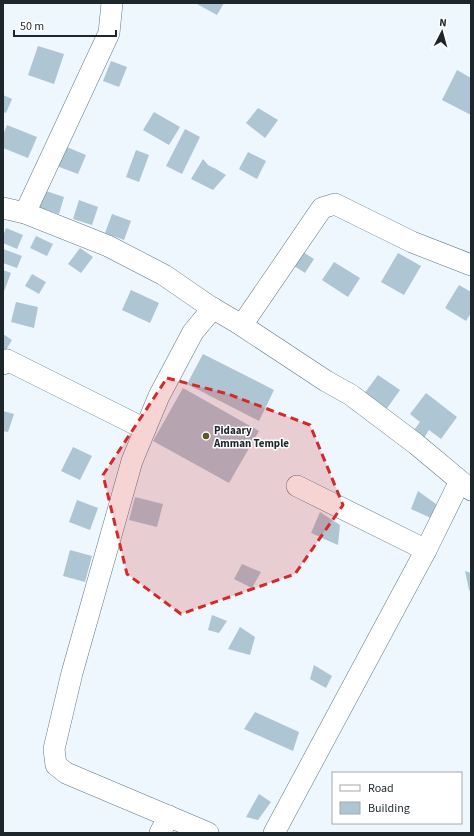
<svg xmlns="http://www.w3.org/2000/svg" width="474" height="836" viewBox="0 0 474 836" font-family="'Source Sans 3',sans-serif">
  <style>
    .building { fill: #aec5d3 }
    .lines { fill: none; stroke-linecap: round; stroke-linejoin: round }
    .minor-casing { stroke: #617784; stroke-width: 22 }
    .minor { stroke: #fff; stroke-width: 21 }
    .marked { fill: #d62828; fill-opacity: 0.2; stroke: #d62828; stroke-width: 3; stroke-dasharray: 8 5; stroke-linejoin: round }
    .poi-dot { fill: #595926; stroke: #fff; stroke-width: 1.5 }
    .labels { text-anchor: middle; stroke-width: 3; stroke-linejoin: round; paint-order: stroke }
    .poi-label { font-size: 11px; font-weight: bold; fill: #1d262b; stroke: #fff; text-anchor: start }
  </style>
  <rect width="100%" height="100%" fill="#edf7fd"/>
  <g class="building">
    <polygon points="197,3 224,3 217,15 197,4"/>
    <polygon points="38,46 64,54 54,84 28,75"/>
    <polygon points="111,61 127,67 119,87 103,81"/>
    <polygon points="457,70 471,78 471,115 442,100"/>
    <polygon points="3,95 12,99 6,113 3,112"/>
    <polygon points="258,108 278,120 265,138 246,123"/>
    <polygon points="154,112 180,127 169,145 143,130"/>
    <polygon points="7,125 37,137 28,158 3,148 3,135"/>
    <polygon points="185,129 200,137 182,174 166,166"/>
    <polygon points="62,145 86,155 78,174 54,165"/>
    <polygon points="136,150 149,155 139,182 126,177"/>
    <polygon points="248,152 266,161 257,179 239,169"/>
    <polygon points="203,159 208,165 216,169 226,175 213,190 191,179"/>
    <polygon points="43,190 64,197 59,214 38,207"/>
    <polygon points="79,200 98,207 92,225 73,219"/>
    <polygon points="112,214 131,221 124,240 105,233"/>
    <polygon points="6,228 23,235 17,249 3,243 3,236"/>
    <polygon points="36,236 53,244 47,256 30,248"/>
    <polygon points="80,248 93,257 81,273 68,264"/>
    <polygon points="3,249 22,256 17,268 3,263"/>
    <polygon points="300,250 314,259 305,273 291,264"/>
    <polygon points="398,253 421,266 404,295 381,282"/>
    <polygon points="334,262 360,278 348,297 322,280"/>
    <polygon points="3,270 11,273 3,294"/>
    <polygon points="32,274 46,282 39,294 25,286"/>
    <polygon points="459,285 471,292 471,313 466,321 445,308"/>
    <polygon points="131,290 159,303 150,323 122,310"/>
    <polygon points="16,302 38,307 34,328 11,322"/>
    <polygon points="3,334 12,340 3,355"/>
    <polygon points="203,354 274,390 259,421 187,384"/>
    <polygon points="378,375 400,390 383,414 361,398"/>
    <polygon points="183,388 259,431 229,483 153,441"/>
    <polygon points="426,393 457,417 441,439 429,430 424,438 414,430 420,422 410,414"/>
    <polygon points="3,411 14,414 8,432 3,431"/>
    <polygon points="73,447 92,456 80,480 61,471"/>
    <polygon points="418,491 436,504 431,518 411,509"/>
    <polygon points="135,497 163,504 157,527 129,520"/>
    <polygon points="77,500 98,508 90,530 69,522"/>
    <polygon points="320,512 340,525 338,545 311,533"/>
    <polygon points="70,550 92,556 85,582 63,576"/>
    <polygon points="242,564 261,572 252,588 234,579"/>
    <polygon points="465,571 471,573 471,591 469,590"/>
    <polygon points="212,615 227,621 219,633 208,630"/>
    <polygon points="240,627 255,637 250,655 228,649"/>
    <polygon points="314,665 332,676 326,688 310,679"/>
    <polygon points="255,712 299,732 293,751 244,729"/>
    <polygon points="259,794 271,802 258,820 246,817"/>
  </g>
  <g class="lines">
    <defs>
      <g id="minor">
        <polyline points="3,208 25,213 108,246 164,275 209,306 238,323 326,381 351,395 416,444 471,490"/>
        <polyline points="25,213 109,33 112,3"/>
        <polyline points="242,325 322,208 335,204 412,242 471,265"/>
        <polyline points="3,364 7,360 145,429"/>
        <polyline points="297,486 426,550"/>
        <polyline points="160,833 169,816"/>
        <polyline points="208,833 66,773 56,765 54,749 72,673 132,461 159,396 193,332 213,308"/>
        <polyline points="274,833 426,550 460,481"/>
      </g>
    </defs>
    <use href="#minor" class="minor-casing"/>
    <use href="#minor" class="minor"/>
  </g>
  <path class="marked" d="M167,378L228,394L310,425L343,505L295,574L181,614L127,574L103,475Z"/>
  <circle class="poi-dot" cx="206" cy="436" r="4"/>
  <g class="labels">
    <g class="poi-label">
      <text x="214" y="434">Pidaary<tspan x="214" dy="13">Amman Temple</tspan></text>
    </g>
  </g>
  <rect width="474" height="836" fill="none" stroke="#1d262b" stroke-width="8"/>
  <rect x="332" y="772" width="130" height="52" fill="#ffffff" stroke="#a5a8aa"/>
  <rect x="340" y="785" width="20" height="6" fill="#ffffff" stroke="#a5a8aa"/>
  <text x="368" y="792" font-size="12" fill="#1d262b">Road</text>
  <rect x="340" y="802" width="20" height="12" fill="#aec5d3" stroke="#a5a8aa"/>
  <text x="368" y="812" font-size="12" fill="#1d262b">Building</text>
  <g transform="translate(442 32) rotate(6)" stroke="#ffffff" stroke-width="3" paint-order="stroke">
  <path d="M0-3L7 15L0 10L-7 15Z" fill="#1d262b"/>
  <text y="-6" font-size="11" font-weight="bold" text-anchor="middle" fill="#1d262b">N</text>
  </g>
  <path d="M14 30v6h102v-6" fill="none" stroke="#1d262b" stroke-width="2"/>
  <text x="20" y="30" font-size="12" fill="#1d262b" stroke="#ffffff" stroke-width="3" paint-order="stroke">50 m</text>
</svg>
